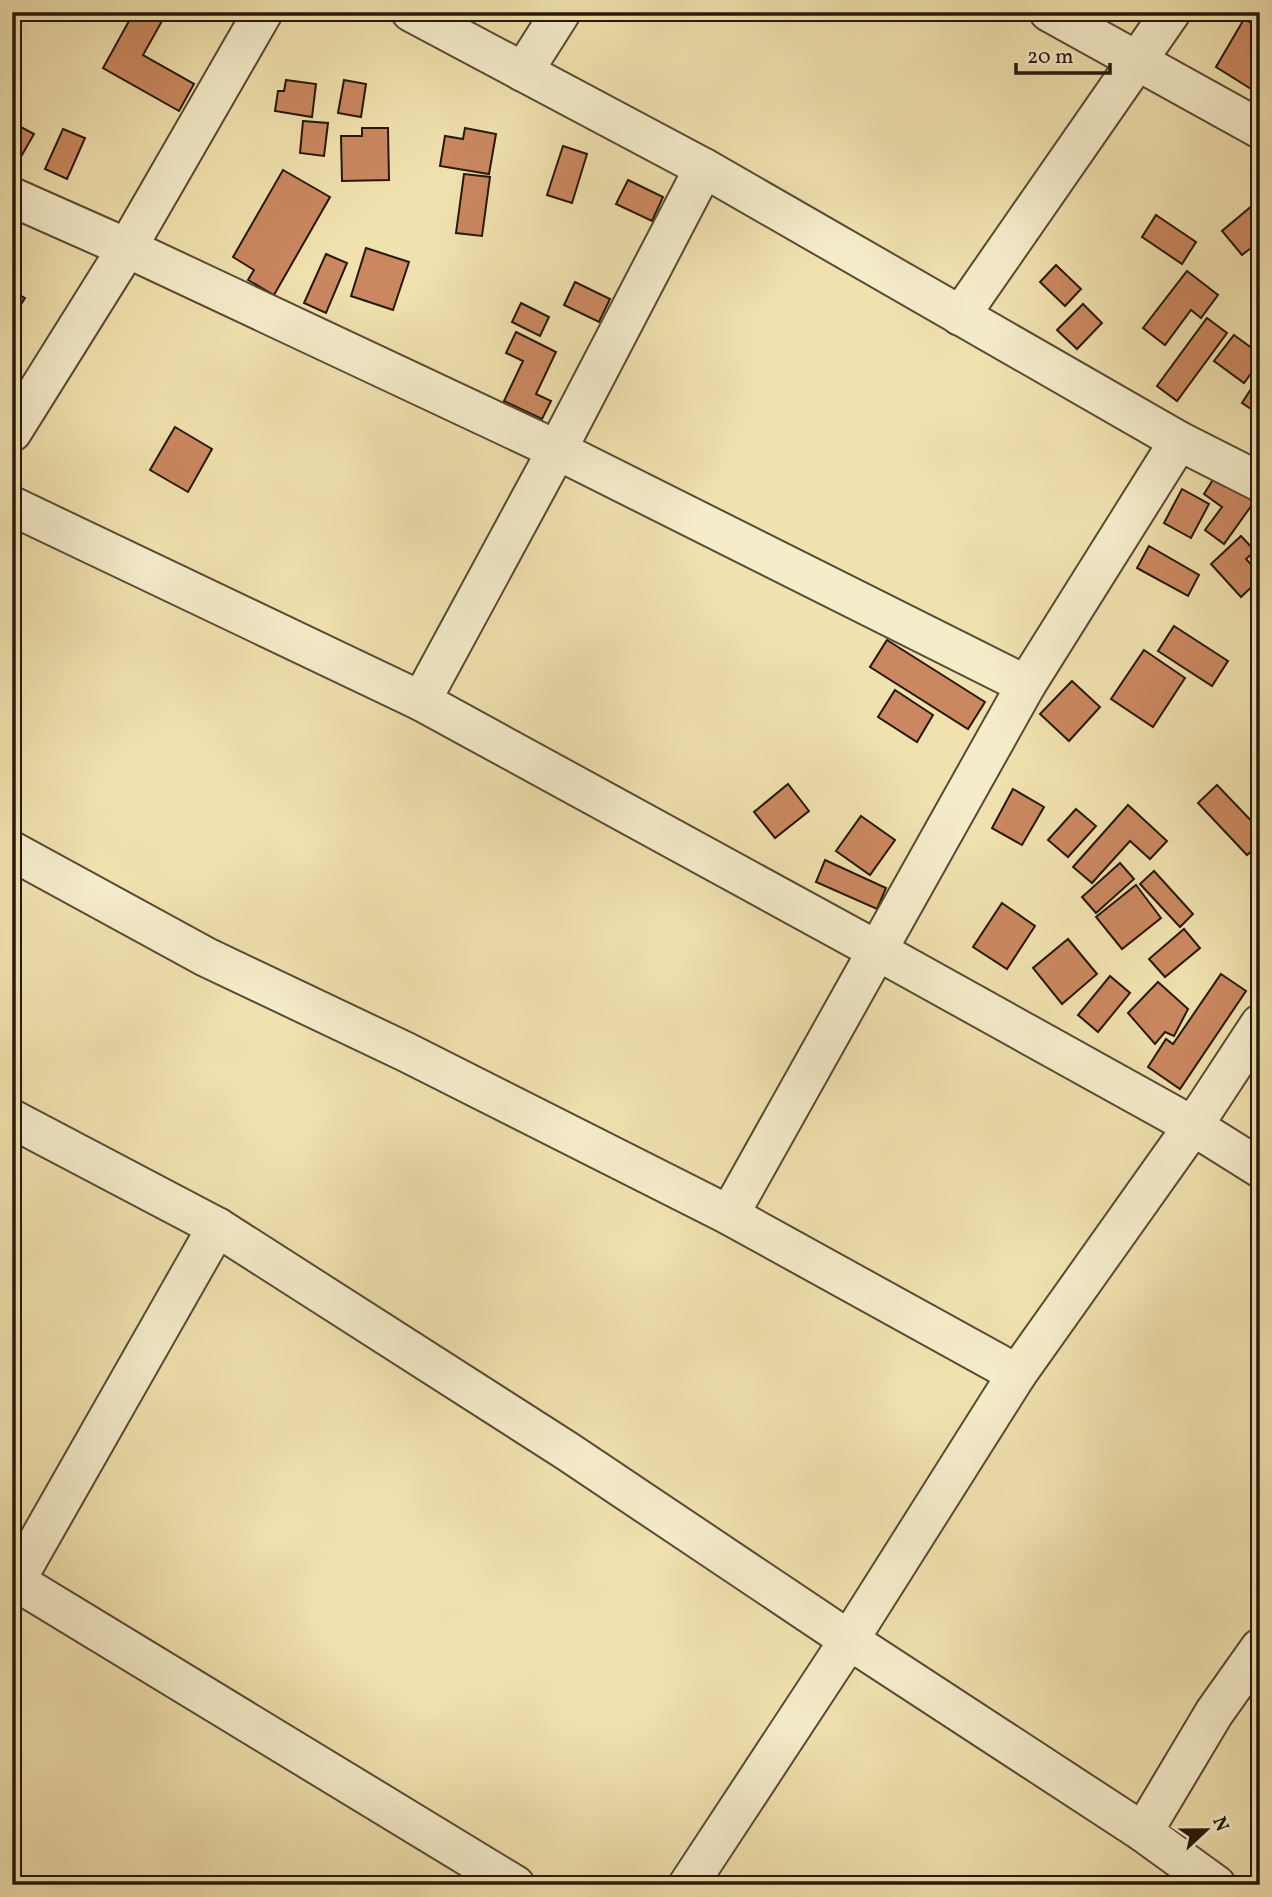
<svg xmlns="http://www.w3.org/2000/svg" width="1272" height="1897" viewBox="0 0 1272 1897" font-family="Vollkorn,serif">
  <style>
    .building { fill: #cb8860; stroke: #25180b; stroke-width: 2 }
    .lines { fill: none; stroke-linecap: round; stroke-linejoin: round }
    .minor-casing { stroke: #584a34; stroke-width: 42 }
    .minor { stroke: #f5ecca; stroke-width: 38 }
  </style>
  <rect width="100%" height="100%" fill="#f0e1ae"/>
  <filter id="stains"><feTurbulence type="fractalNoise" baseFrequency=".00286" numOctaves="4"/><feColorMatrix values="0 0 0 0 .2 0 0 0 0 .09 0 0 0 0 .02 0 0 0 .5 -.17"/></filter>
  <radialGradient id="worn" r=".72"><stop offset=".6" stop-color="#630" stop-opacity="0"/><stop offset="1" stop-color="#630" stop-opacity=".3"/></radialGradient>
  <g class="building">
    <polygon points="134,12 167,12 143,55 194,84 179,111 103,68"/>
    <polygon points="1244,19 1260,28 1260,75 1251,89 1216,67"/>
    <polygon points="286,80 316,84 312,117 275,111 278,91 284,91"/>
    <polygon points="344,80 366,84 361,117 338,113"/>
    <polygon points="303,121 328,123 324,156 300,153"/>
    <polygon points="15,124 34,134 14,169 12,168 12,129"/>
    <polygon points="362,128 388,128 389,180 342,181 341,136 362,136"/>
    <polygon points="465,128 496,134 489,174 440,166 445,136 463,139"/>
    <polygon points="63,129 85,138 67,179 45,169"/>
    <polygon points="563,146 587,154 572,203 547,195"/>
    <polygon points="283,170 330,197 274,295 248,280 254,270 233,257"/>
    <polygon points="464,174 490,177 482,236 456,233"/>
    <polygon points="628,180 663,197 652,221 616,204"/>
    <polygon points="1253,205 1260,214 1260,241 1242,255 1222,231"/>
    <polygon points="1156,215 1196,242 1182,264 1142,237"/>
    <polygon points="366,248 409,262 393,310 351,296"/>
    <polygon points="326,254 347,263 326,313 304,303"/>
    <polygon points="1056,265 1081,289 1065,306 1040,282"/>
    <polygon points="1187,271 1218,295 1201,318 1191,310 1165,345 1143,328"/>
    <polygon points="575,282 610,299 599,322 564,305"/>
    <polygon points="12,291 25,298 12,318"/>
    <polygon points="521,303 549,317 540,336 512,322"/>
    <polygon points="1083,304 1102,323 1077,349 1057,330"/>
    <polygon points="1207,318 1227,333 1177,401 1157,386"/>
    <polygon points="516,332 556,352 536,394 551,401 542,419 504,401 523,361 506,353"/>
    <polygon points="1234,335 1260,354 1260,361 1244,383 1214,361"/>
    <polygon points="1260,375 1260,415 1242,403"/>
    <polygon points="175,427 212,449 188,492 150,470"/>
    <polygon points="1216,475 1254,502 1224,544 1205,530 1222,507 1204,494"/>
    <polygon points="1182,489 1209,504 1191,538 1164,523"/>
    <polygon points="1241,536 1255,551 1246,559 1260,574 1260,579 1241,597 1211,564"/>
    <polygon points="1149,546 1199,575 1188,596 1137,568"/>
    <polygon points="1174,626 1228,661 1212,686 1158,651"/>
    <polygon points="887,640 985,702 968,729 870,667"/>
    <polygon points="1144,650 1185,678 1153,727 1111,699"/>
    <polygon points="1072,681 1100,707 1069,741 1040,714"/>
    <polygon points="895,690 933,715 917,742 878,717"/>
    <polygon points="788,784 809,811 775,838 754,812"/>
    <polygon points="1217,785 1260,830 1260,844 1247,855 1198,803"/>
    <polygon points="1013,789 1044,807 1022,845 992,828"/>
    <polygon points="1128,805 1167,841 1150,859 1130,841 1092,883 1073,867"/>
    <polygon points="1076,809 1096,826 1068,857 1048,840"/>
    <polygon points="861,816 895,840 870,875 836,851"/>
    <polygon points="825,860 886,888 877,909 816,882"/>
    <polygon points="1120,863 1134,879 1096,913 1082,897"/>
    <polygon points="1154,871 1193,914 1180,927 1140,884"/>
    <polygon points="1136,885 1161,918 1122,949 1096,917"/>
    <polygon points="1002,903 1035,926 1007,969 973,947"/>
    <polygon points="1184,929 1200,948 1165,977 1149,959"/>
    <polygon points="1068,939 1097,974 1062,1004 1033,968"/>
    <polygon points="1221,974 1246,991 1180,1089 1148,1067 1166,1039 1173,1044"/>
    <polygon points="1110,976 1130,993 1098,1032 1078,1015"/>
    <polygon points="1158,982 1188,1009 1174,1036 1165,1032 1155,1044 1128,1013"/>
  </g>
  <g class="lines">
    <defs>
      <g id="minor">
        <polyline points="411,12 704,168 1179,441 1260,482"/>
        <polyline points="1049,12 1260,129"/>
        <polyline points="523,72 561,12"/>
        <polyline points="12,197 127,248 557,450 1026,685"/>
        <polyline points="960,316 1171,12"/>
        <polyline points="12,432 127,248 263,12"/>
        <polyline points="12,506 421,701 878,951 1193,1126 1260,1168"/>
        <polyline points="421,701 557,450 704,168"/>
        <polyline points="12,851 206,957 406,1052 729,1215 1017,1374"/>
        <polyline points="12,1119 217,1227 567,1451 849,1640 1143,1832 1216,1885"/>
        <polyline points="729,1215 1026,685 1179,441"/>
        <polyline points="12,1579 515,1885"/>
        <polyline points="12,1587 217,1227"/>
        <polyline points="1143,1832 1214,1713 1260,1648"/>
        <polyline points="688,1885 849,1640 1017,1374 1193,1126 1260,1024"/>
      </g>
    </defs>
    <use href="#minor" class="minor-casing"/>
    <use href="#minor" class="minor"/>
  </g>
  <rect width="1272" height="1897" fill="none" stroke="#f0e1ae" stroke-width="42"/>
  <rect x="14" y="14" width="1244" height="1869" fill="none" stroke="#25180b" stroke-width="3.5"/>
  <rect x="21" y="21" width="1230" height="1855" fill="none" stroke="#25180b" stroke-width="2"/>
  <g transform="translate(1206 1830) rotate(68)" stroke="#f5ecca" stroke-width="5" paint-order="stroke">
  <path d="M0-5L12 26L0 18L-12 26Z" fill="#25180b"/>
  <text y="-10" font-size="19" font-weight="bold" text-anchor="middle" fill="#25180b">N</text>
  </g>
  <path d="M1016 63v10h94v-10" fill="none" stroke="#25180b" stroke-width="3.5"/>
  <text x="1027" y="63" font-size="21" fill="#25180b" stroke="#f5ecca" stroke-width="5" paint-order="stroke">20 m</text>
  <rect width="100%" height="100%" filter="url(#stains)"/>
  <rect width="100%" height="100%" fill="url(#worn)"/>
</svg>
